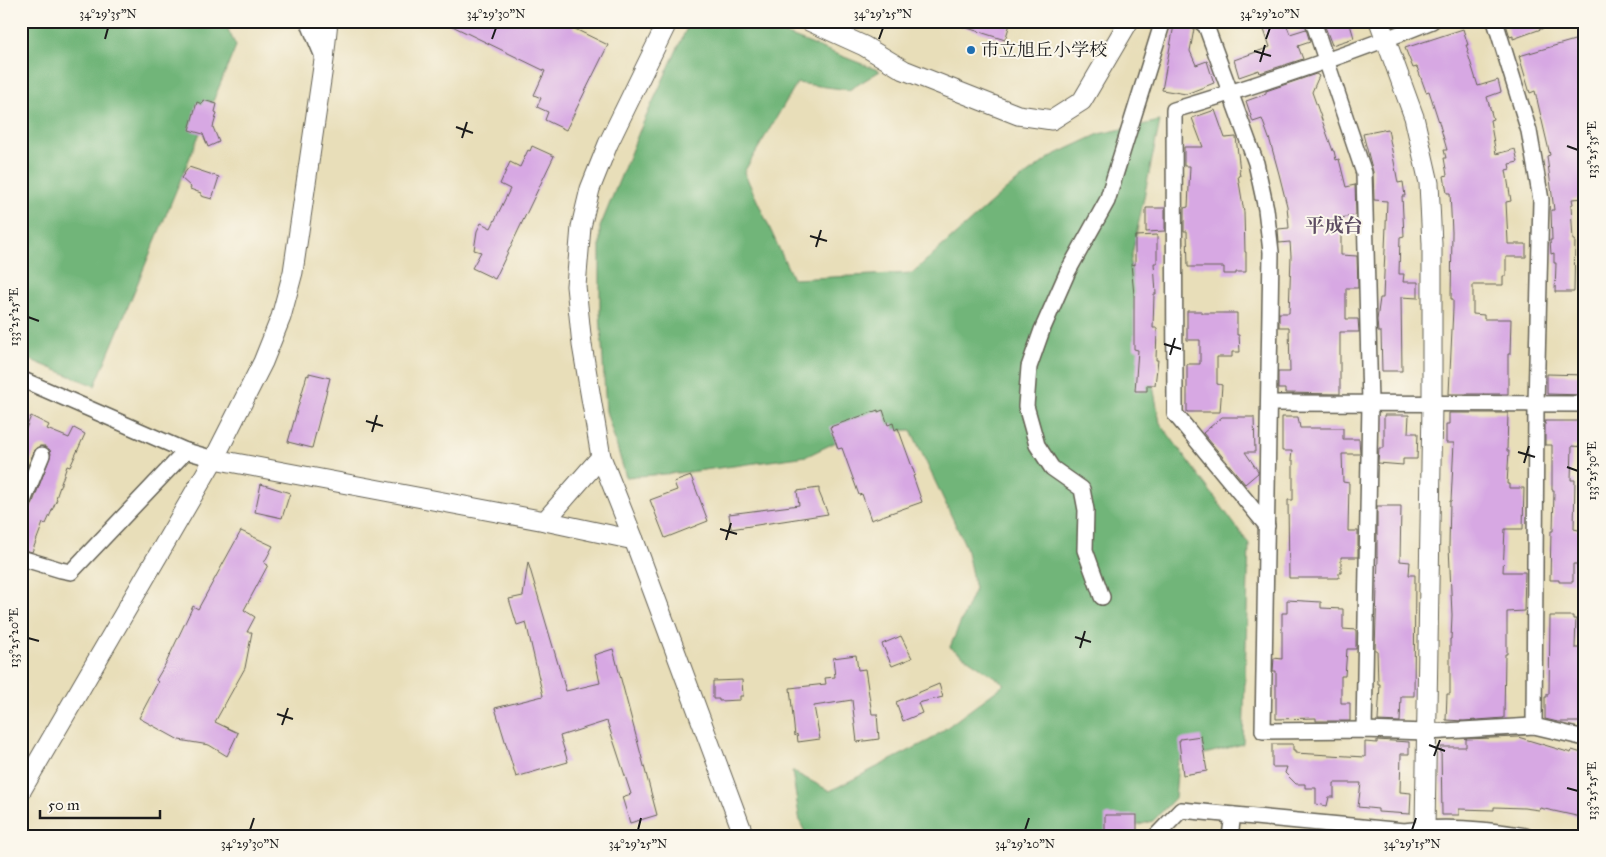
<svg xmlns="http://www.w3.org/2000/svg" width="1606" height="857" viewBox="0 0 1606 857" font-family="'IM FELL Great Primer','Noto Serif JP',serif">
  <style>
    .forest { fill: #71b579; stroke: #46684a }
    .building { fill: #d7a8e3 }
    .lines { fill: none; stroke-linecap: round; stroke-linejoin: round }
    .minor-casing { stroke: #636053; stroke-width: 18 }
    .tertiary-casing { stroke: #636053; stroke-width: 21 }
    .minor { stroke: #fff; stroke-width: 15 }
    .tertiary { stroke: #fff; stroke-width: 19 }
    .ticks { fill: none; stroke: #1c1c1c; stroke-width: 2 }
    .poi-dot { fill: #1f6fb2; stroke: #fbf7ec; stroke-width: 2 }
    .labels { text-anchor: middle; stroke-width: 4; stroke-linejoin: round; paint-order: stroke }
    .poi-label { font-size: 18px; fill: #1c1c1c; stroke: #fbf7ec; text-anchor: start }
    .neighbourhood-label { font-size: 19px; font-weight: bold; fill: #5d4d62; stroke: #fbf7ec }
    .neatline { fill: none; stroke: #1c1c1c; stroke-width: 2 }
    .ticks-label { font-size: 12px; text-anchor: middle; fill: #1c1c1c }
  </style>
  <rect width="100%" height="100%" fill="#fbf7ec"/>
  <filter id="ink" filterUnits="userSpaceOnUse"><feTurbulence type="fractalNoise" baseFrequency=".02" numOctaves="2"/><feDisplacementMap in="SourceGraphic" scale="10" xChannelSelector="R" yChannelSelector="G"/><feConvolveMatrix kernelMatrix="1 2 1 2 8 2 1 2 1" color-interpolation-filters="sRGB"/></filter>
  <filter id="wash" filterUnits="userSpaceOnUse"><feTurbulence type="fractalNoise" baseFrequency=".0096" numOctaves="4" result="noise"/><feDisplacementMap in="SourceGraphic" scale="20" xChannelSelector="R" yChannelSelector="G"/><feGaussianBlur stdDeviation="1.12" result="paint"/><feColorMatrix in="noise" values="0 0 0 0 0 0 0 0 0 0 0 0 0 0 0 0 0 1.4 0 .05"/><feComposite in="paint" operator="in"/></filter>
  <g filter="url(#wash)">
    <rect width="100%" height="100%" fill="#e8deb9"/>
    <g class="forest">
      <polygon points="21,21 224,21 236,46 95,386 21,356"/>
      <polygon points="690,21 760,21 760,24 880,71 849,90 797,83 744,172 793,279 912,273 1008,188 1052,156 1099,134 1160,121 1130,264 1160,423 1249,544 1243,744 1178,761 1175,798 1153,821 1117,831 1116,836 807,836 800,822 792,771 830,791 930,740 1005,684 950,647 975,589 966,547 911,430 857,432 807,456 689,472 626,477 606,411 600,312 600,227 639,132"/>
    </g>
    <g id="blocks">
      <g class="building">
        <polygon points="442,21 576,21 573,28 608,45 566,130 545,120 548,112 537,107 541,98 534,95 545,71"/>
        <polygon points="959,21 1011,21 1005,40 958,25"/>
        <polygon points="1261,21 1285,21 1290,34 1306,29 1310,42 1298,46 1303,59 1260,73 1259,70 1239,77 1234,60 1270,47"/>
        <polygon points="1325,21 1349,21 1354,38 1332,45 1324,24 1326,23"/>
        <polygon points="1505,21 1557,21 1558,23 1513,39 1513,36 1510,37"/>
        <polygon points="1174,25 1194,29 1190,51 1196,65 1207,61 1214,83 1186,94 1162,90"/>
        <polygon points="1463,29 1468,45 1466,45 1468,50 1467,51 1478,86 1498,80 1501,92 1487,97 1493,119 1490,120 1496,154 1515,149 1518,162 1509,164 1510,169 1506,170 1511,201 1506,202 1508,242 1508,244 1526,244 1526,257 1506,257 1506,276 1503,276 1503,285 1473,285 1473,314 1484,315 1484,319 1511,319 1510,354 1508,354 1508,394 1449,394 1453,308 1453,299 1451,299 1452,232 1450,193 1447,193 1444,176 1447,175 1444,158 1446,158 1444,150 1447,150 1439,122 1429,91 1426,92 1417,67 1413,68 1405,48"/>
        <polygon points="1585,37 1585,198 1572,199 1573,204 1571,205 1573,240 1575,240 1574,292 1555,292 1556,263 1554,263 1554,253 1551,254 1550,240 1552,240 1551,210 1554,210 1548,164 1547,156 1550,155 1535,91 1530,93 1519,56"/>
        <polygon points="1316,74 1319,76 1312,92 1333,151 1334,151 1336,160 1339,159 1346,187 1355,185 1356,215 1341,218 1341,255 1357,256 1358,288 1346,288 1346,319 1358,319 1359,332 1340,332 1340,394 1285,393 1285,389 1278,389 1278,372 1290,372 1289,327 1279,327 1279,313 1289,313 1291,256 1290,242 1279,243 1278,229 1289,228 1287,206 1279,174 1270,141 1262,119 1253,122 1246,101 1266,94 1266,91"/>
        <polygon points="203,100 217,104 215,112 217,113 213,127 219,142 208,147 203,134 189,130 197,102 202,104"/>
        <polygon points="1215,110 1225,138 1236,137 1240,171 1239,171 1240,176 1238,176 1244,212 1245,252 1246,252 1246,272 1236,272 1236,274 1224,274 1224,267 1188,267 1187,231 1184,231 1184,208 1188,207 1190,166 1184,166 1184,147 1203,147 1192,118"/>
        <polygon points="1388,129 1398,183 1403,182 1405,196 1402,196 1404,236 1400,237 1399,274 1404,274 1403,282 1418,282 1418,298 1401,297 1402,371 1382,371 1381,332 1378,332 1377,320 1380,298 1383,298 1387,201 1374,200 1373,172 1363,134"/>
        <polygon points="532,146 554,156 495,279 472,268 481,252 474,250 477,231 481,223 491,228 510,189 500,184 510,162 520,167 528,150 530,151"/>
        <polygon points="189,167 219,177 212,199 201,196 201,193 190,189 191,187 181,178"/>
        <polygon points="1146,208 1165,208 1165,231 1146,232"/>
        <polygon points="1157,235 1157,263 1154,263 1156,294 1154,294 1153,328 1157,328 1156,360 1158,360 1155,385 1147,385 1147,391 1135,391 1138,350 1134,349 1134,295 1131,264 1135,265 1135,236"/>
        <polygon points="1187,311 1202,311 1202,313 1237,313 1237,335 1239,335 1240,352 1232,352 1232,357 1217,357 1217,384 1222,385 1220,412 1187,412 1187,364 1200,364 1200,340 1187,340"/>
        <polygon points="309,373 330,378 312,448 288,442 307,375 309,376"/>
        <polygon points="1547,374 1585,375 1585,395 1547,394"/>
        <polygon points="878,410 878,412 883,410 888,425 893,423 895,430 898,428 915,475 913,476 922,502 871,520 862,494 859,495 842,448 838,449 830,427"/>
        <polygon points="1449,413 1508,413 1507,451 1509,451 1507,484 1509,484 1509,488 1524,488 1523,529 1505,529 1503,572 1525,572 1524,611 1507,612 1507,654 1505,654 1504,718 1464,721 1446,720 1447,694 1450,694 1450,639 1451,639 1452,615 1449,546 1450,501 1451,501 1454,443 1446,443 1446,424 1449,424"/>
        <polygon points="1384,415 1409,415 1408,433 1418,433 1417,459 1403,459 1403,465 1378,463 1379,448 1384,448"/>
        <polygon points="31,416 49,425 47,429 69,438 74,428 85,434 70,467 67,466 56,498 57,499 46,524 43,523 32,552 21,549 21,515 26,514 30,510 51,454 50,450 45,446 40,446 36,448 21,481 21,441"/>
        <polygon points="1222,417 1254,417 1255,452 1245,452 1258,471 1258,473 1245,484 1203,433"/>
        <polygon points="1282,417 1298,417 1300,428 1343,428 1343,439 1359,439 1360,454 1342,454 1343,482 1349,483 1348,531 1358,531 1358,557 1341,557 1341,573 1339,573 1339,578 1289,578 1288,500 1293,500 1293,460 1291,460 1292,451 1282,451"/>
        <polygon points="1545,421 1585,421 1583,447 1572,446 1571,480 1575,480 1574,529 1583,531 1581,564 1573,564 1573,582 1559,582 1559,580 1550,580 1551,531 1553,531 1554,490 1552,490 1552,445 1545,445"/>
        <polygon points="691,476 708,521 665,538 650,500 677,490 674,482"/>
        <polygon points="261,484 290,493 282,518 255,512"/>
        <polygon points="819,488 819,492 828,514 731,529 729,514 799,505 797,491"/>
        <polygon points="1377,506 1401,506 1400,561 1410,562 1409,575 1415,575 1414,696 1401,696 1400,722 1378,721 1380,684 1378,684 1377,650 1375,650 1378,557 1377,557"/>
        <polygon points="241,531 273,546 264,563 268,565 244,610 255,617 247,632 252,632 245,668 215,722 238,733 227,756 209,745 179,740 139,718 158,682 156,680 166,663 193,606 198,609"/>
        <polygon points="528,562 566,691 600,683 594,655 613,649 657,815 630,823 622,797 631,794 607,721 560,736 568,762 516,777 495,708 543,696 526,622 517,625 509,599 523,596"/>
        <polygon points="1287,600 1321,602 1321,608 1343,609 1343,629 1356,630 1356,649 1347,649 1345,676 1341,676 1341,703 1350,703 1350,721 1316,721 1316,718 1276,719 1276,671 1273,671 1274,658 1282,659 1282,613 1287,613"/>
        <polygon points="1550,616 1573,616 1573,619 1576,619 1575,648 1585,648 1585,722 1558,722 1545,719 1545,697 1547,697 1547,694 1549,694"/>
        <polygon points="901,636 912,658 892,666 882,644"/>
        <polygon points="856,655 858,670 865,669 872,714 877,714 879,739 857,742 852,700 814,706 820,739 798,742 797,734 795,736 790,688 826,684 825,678 835,677 833,658"/>
        <polygon points="742,680 743,696 740,696 740,700 719,701 719,699 713,699 713,681"/>
        <polygon points="939,684 943,697 918,703 922,713 903,721 896,702"/>
        <polygon points="1201,736 1207,771 1183,775 1179,741 1180,741 1180,739"/>
        <polygon points="1518,737 1571,753 1572,750 1585,754 1585,780 1580,797 1585,798 1585,816 1581,816 1581,817 1540,808 1539,810 1524,808 1494,807 1494,810 1459,809 1459,815 1442,815 1441,747 1466,747 1466,739"/>
        <polygon points="1377,740 1409,742 1409,754 1401,754 1400,792 1411,793 1410,814 1378,812 1378,809 1358,807 1361,783 1334,783 1334,797 1329,797 1327,806 1316,804 1316,788 1305,788 1305,784 1296,784 1285,773 1287,767 1272,767 1272,744 1293,744 1293,750 1295,750 1295,753 1365,757 1365,742 1377,743"/>
        <rect x="1105" y="815" width="32" height="21"/>
      </g>
    </g>
  </g>
  <g filter="url(#ink)">
    <use href="#blocks" fill-opacity="0" stroke="#636053" stroke-width="1"/>
    <g class="lines">
      <defs>
        <g id="minor">
          <polyline points="308,21 324,59"/>
          <polyline points="1200,21 1206,26 1256,163 1266,209 1271,252 1263,731 1364,730 1427,732 1534,726 1585,738"/>
          <polyline points="1313,21 1364,173 1370,403 1364,730"/>
          <polyline points="1495,21 1529,131 1541,200 1536,404 1534,726"/>
          <polyline points="21,379 186,451 214,459"/>
          <polyline points="1269,403 1585,404"/>
          <polyline points="21,506 42,455"/>
          <path d="M1267,526L1175,414L1174,110C1261,84 1348,55 1432,21"/>
          <polyline points="21,558 61,570 71,572 186,451"/>
          <polyline points="1102,597 1085,550 1086,510 1082,489 1052,468 1037,445 1026,406 1029,367 1042,330 1068,271 1107,201 1163,21"/>
          <path d="M1156,836L1181,810L1404,831C1444,825 1486,829 1526,836"/>
          <polyline points="1230,836 1233,815"/>
        </g>
        <g id="tertiary">
          <polyline points="668,21 608,144 590,189 581,227 576,286 582,345 601,457 634,540 744,836"/>
          <polyline points="809,21 864,46 904,70 1018,115 1052,120 1082,101 1129,21"/>
          <polyline points="1379,21 1414,117 1429,183 1432,244 1432,404 1425,828"/>
          <polyline points="214,459 545,521 634,540"/>
          <polyline points="545,521 601,457"/>
          <polyline points="21,791 214,459 263,362 281,317 293,272 324,60 328,21"/>
        </g>
      </defs>
      <use href="#minor" class="minor-casing"/>
      <use href="#tertiary" class="tertiary-casing"/>
      <use href="#minor" class="minor"/>
      <use href="#tertiary" class="tertiary"/>
    </g>
  </g>
  <path class="ticks" d="M105,39L108,28M492,39L496,28M879,39L883,28M1266,39L1270,28M1254,51L1271,56M1260,62L1265,45M456,127L473,133M462,138L467,122M1567,146L1578,150M810,236L827,241M816,247L821,230M28,317L39,321M1164,344L1181,349M1170,355L1175,338M366,421L383,426M372,432L377,415M1518,452L1535,457M1524,463L1529,446M1567,467L1578,471M720,529L737,534M726,540L731,523M1075,637L1091,642M28,638L39,641M1080,648L1085,631M277,714L293,719M282,725L288,708M1429,745L1445,751M1434,756L1440,740M1567,788L1578,791M250,830L254,818M638,830L641,818M1025,830L1029,818M1412,830L1416,818"/>
  <circle class="poi-dot" cx="971" cy="50" r="5"/>
  <g class="labels">
    <g class="poi-label">
      <text x="981" y="56">市立旭丘小学校</text>
    </g>
    <g class="neighbourhood-label">
      <text x="1334" y="232">平成台</text>
    </g>
  </g>
  <rect width="1606" height="857" fill="none" stroke="#fbf7ec" stroke-width="55"/>
  <path d="M40 810v8h120v-8" fill="none" stroke="#1c1c1c" stroke-width="2.5"/>
  <text x="48" y="810" font-size="15" fill="#1c1c1c" stroke="#fbf7ec" stroke-width="4" paint-order="stroke">50 m</text>
  <rect x="28" y="28" width="1550" height="802" class="neatline"/>
  <g class="ticks-label">
    <text x="108" y="18">34°29'35"N</text>
    <text x="496" y="18">34°29'30"N</text>
    <text x="883" y="18">34°29'25"N</text>
    <text x="1270" y="18">34°29'20"N</text>
    <text transform="translate(1592 150) rotate(-90)" y="4">133°25'35"E</text>
    <text transform="translate(14 317) rotate(-90)" y="4">133°25'25"E</text>
    <text transform="translate(1592 471) rotate(-90)" y="4">133°25'30"E</text>
    <text transform="translate(14 638) rotate(-90)" y="4">133°25'20"E</text>
    <text transform="translate(1592 791) rotate(-90)" y="4">133°25'25"E</text>
    <text x="250" y="848">34°29'30"N</text>
    <text x="638" y="848">34°29'25"N</text>
    <text x="1025" y="848">34°29'20"N</text>
    <text x="1412" y="848">34°29'15"N</text>
  </g>
</svg>
